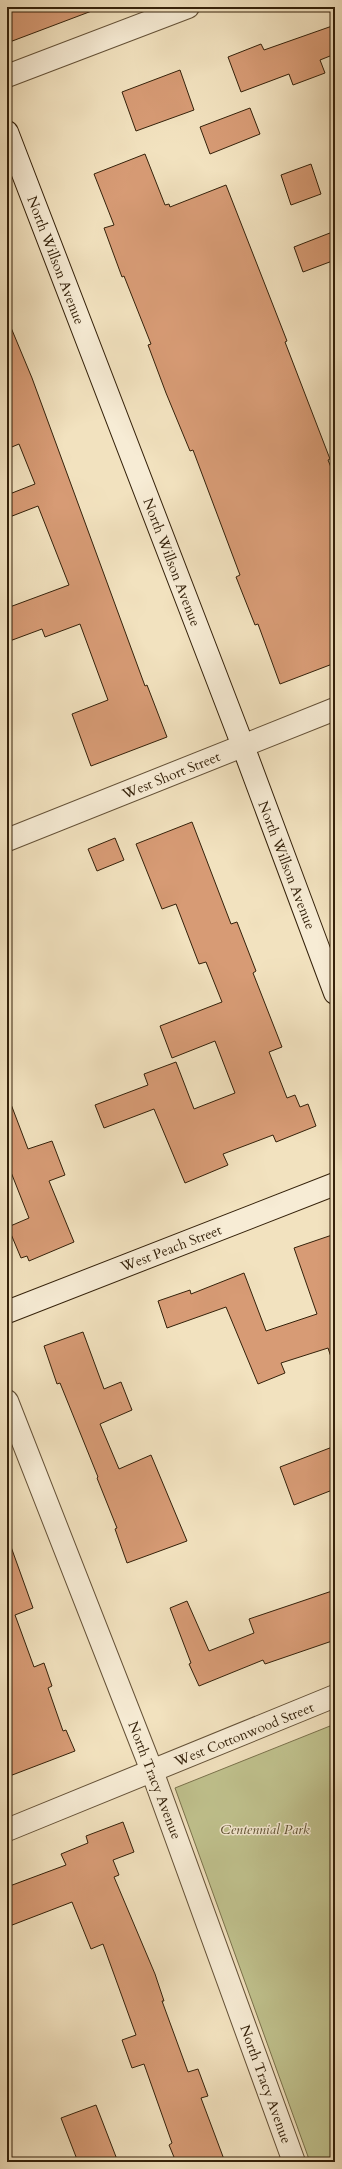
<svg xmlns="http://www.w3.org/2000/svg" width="342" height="2169" viewBox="0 0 342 2169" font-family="Cardo,serif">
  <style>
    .green { fill: #c0c28e; stroke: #7a724c }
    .building { fill: #d79b75; stroke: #34210a }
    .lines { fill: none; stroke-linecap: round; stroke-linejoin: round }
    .street-casing { stroke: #645137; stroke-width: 24 }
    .secondary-casing { stroke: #34210a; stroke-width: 24 }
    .street { stroke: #f7ecd5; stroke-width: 22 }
    .secondary { stroke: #f7ecd5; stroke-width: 22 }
    .labels { text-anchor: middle; stroke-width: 3; stroke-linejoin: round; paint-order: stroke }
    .street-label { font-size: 14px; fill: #34210a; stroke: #f7ecd5 }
    .park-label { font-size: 14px; font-style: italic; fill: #5e5132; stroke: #f7ecd5 }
  </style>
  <rect width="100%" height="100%" fill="#f2e2bf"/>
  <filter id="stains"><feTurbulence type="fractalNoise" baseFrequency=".005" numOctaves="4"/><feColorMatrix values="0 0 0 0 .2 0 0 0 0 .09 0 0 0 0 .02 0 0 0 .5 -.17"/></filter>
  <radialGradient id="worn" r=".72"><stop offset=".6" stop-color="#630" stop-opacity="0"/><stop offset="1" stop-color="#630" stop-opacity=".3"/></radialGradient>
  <polygon class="green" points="335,1724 335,2162 310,2162 175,1788"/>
  <g class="building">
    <polygon points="7,7 97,7 97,9 7,43"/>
    <polygon points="335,25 335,54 320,60 325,73 293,85 289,74 241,92 228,57 261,44 264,50"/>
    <polygon points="180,70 194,110 136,131 122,92"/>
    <polygon points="250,108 260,134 210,154 200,127"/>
    <polygon points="145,154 165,205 169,204 170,207 226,185 271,300 287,341 285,342 330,459 328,460 335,477 335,663 280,684 258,624 255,625 236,577 240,575 193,450 190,451 166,393 148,345 151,344 124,276 122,277 104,228 114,225 94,174"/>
    <polygon points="311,164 321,194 291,205 281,175"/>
    <polygon points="335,231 335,260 303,272 294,247"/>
    <polygon points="7,318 32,378 145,686 147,685 167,737 91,766 72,714 108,700 80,624 45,637 42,629 7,642 7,608 69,585 38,506 7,518 7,495 35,484 19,444 7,449"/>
    <polygon points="192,822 231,924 237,922 256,971 253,973 282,1047 269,1052 287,1098 295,1095 300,1107 308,1104 316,1126 276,1142 273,1135 223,1154 228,1165 185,1183 154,1109 104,1128 95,1105 148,1085 144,1074 176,1062 194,1109 235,1093 215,1041 172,1058 160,1026 222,1002 206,962 199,964 176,904 162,909 136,844"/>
    <polygon points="115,838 124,860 97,871 88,849"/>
    <polygon points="7,1099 9,1099 28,1149 52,1141 65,1175 49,1181 74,1242 29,1261 27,1256 21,1258 8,1227 29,1218 7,1162"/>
    <polygon points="335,1234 335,1357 331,1357 328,1348 281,1363 285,1373 258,1384 226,1307 167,1328 158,1301 190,1290 191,1294 244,1273 266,1331 317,1314 294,1248"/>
    <polygon points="83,1332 104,1389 121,1382 132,1410 100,1424 119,1469 151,1455 187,1541 127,1563 115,1529 117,1528 97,1478 98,1477 60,1383 57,1384 44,1346"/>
    <polygon points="335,1446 335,1489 294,1505 280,1467"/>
    <polygon points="7,1544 10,1544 33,1608 15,1615 34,1667 44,1663 52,1686 48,1688 63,1731 66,1730 75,1751 7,1777"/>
    <polygon points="335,1590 335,1640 265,1664 263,1660 199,1686 189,1664 191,1663 170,1608 187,1601 209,1651 254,1633 249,1619"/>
    <polygon points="123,1822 134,1852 113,1860 119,1875 114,1877 155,1974 164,2001 162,2001 188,2072 198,2069 208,2096 201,2098 225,2162 176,2162 169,2145 172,2143 144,2064 132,2068 122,2040 136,2035 103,1944 91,1949 72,1902 7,1927 7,1887 66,1865 61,1854 88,1843 86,1836"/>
    <polygon points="96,2105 118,2162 78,2162 61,2118"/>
  </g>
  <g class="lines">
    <defs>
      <g id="street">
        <polyline points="7,76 188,7"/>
        <polyline points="7,840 335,709"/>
        <polyline points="7,1401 152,1771 294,2162"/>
        <polyline points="7,1830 335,1696"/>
      </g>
      <g id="secondary">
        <polyline points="7,132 243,746 335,993"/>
        <polyline points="7,1312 335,1184"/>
      </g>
    </defs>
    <use href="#street" class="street-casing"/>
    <use href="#secondary" class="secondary-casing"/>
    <use href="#street" class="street"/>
    <use href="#secondary" class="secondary"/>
  </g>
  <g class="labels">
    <g class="street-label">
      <text transform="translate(56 260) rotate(69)" y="5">North Willson Avenue</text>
      <text transform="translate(172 562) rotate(69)" y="5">North Willson Avenue</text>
      <text transform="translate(171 775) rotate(-22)" y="5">West Short Street</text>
      <text transform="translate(287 865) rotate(69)" y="5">North Willson Avenue</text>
      <text transform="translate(171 1248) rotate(-21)" y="5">West Peach Street</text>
      <text transform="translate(244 1734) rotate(-22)" y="5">West Cottonwood Street</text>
      <text transform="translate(155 1780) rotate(69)" y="5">North Tracy Avenue</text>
      <text transform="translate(266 2084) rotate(70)" y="5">North Tracy Avenue</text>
    </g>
    <g class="park-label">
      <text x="265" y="1834">Centennial Park</text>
    </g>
  </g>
  <rect width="342" height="2169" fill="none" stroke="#f2e2bf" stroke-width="24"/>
  <rect x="8" y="8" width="326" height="2153" fill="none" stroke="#34210a" stroke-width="2"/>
  <rect x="12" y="12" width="318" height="2145" fill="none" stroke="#34210a"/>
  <rect width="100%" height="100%" filter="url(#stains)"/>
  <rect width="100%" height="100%" fill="url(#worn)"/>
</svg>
